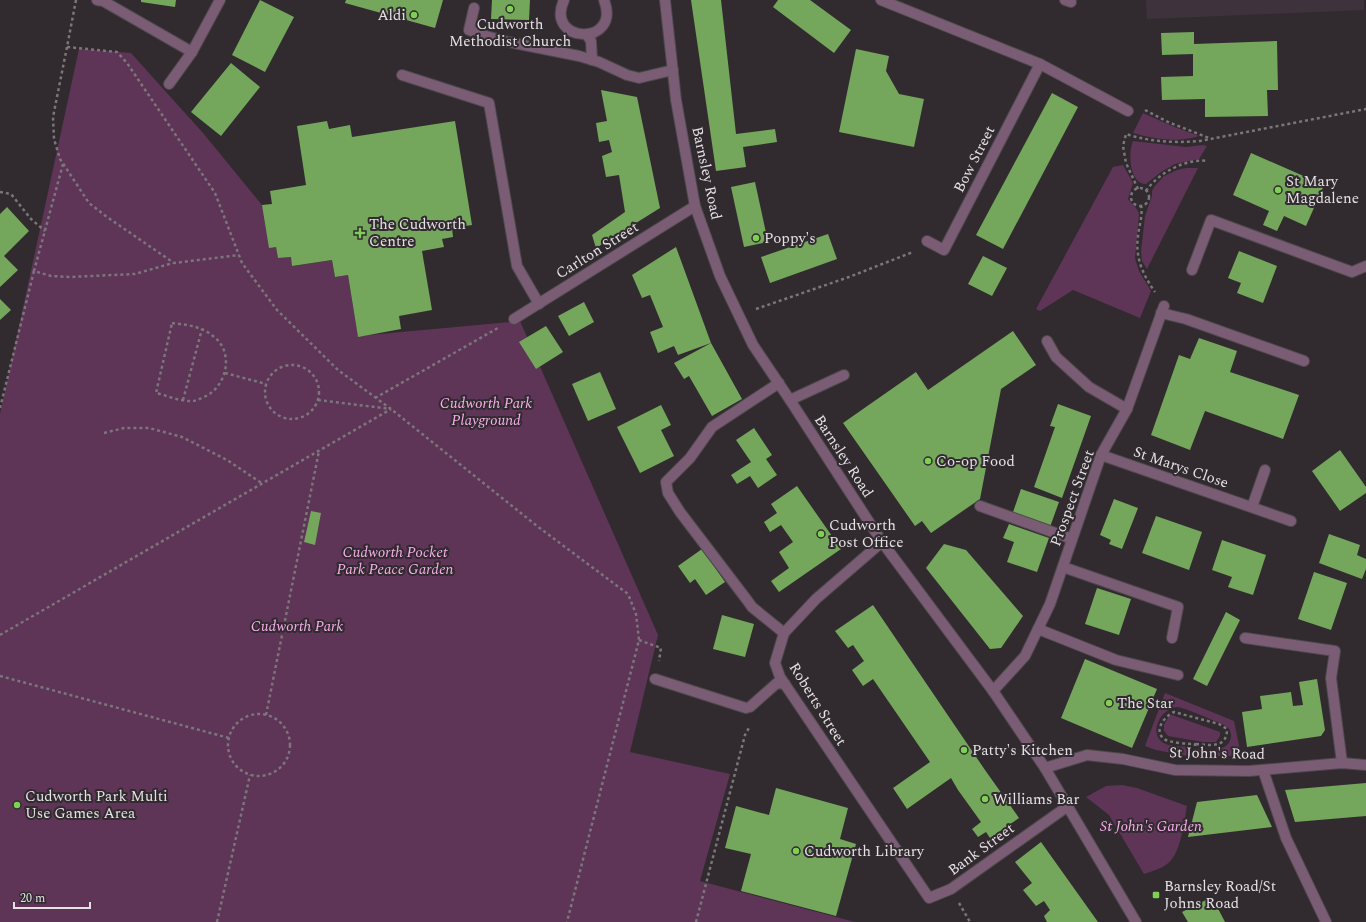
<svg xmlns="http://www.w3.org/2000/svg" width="1366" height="922" viewBox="0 0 1366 922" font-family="Spectral,serif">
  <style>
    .built { fill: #3e333c }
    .green { fill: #5e3457 }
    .building { fill: #74a75b }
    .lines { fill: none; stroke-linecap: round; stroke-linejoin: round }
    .service-casing { stroke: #4e484d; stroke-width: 12 }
    .minor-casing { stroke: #4e484d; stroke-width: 12 }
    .tertiary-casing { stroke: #4e484d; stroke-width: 12 }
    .path { stroke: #7b767a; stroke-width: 2.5; stroke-dasharray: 3 3; stroke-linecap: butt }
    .service { stroke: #7a5c74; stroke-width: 10 }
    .minor { stroke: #7a5c74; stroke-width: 10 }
    .tertiary { stroke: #7a5c74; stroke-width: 10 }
    .poi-dot { fill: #7ed053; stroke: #312b30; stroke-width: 1.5 }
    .labels { text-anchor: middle; stroke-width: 4; stroke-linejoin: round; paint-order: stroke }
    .poi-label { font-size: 15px; fill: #e5e1e4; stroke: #312b30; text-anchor: start }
    .street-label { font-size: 15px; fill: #e5e1e4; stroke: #312b30 }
    .park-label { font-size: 15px; font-style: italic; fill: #f9adec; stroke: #312b30 }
  </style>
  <rect width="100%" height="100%" fill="#312b30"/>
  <polygon class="built" points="1146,0 1364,0 1364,10 1147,19"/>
  <g class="green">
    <polygon points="79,49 131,53 203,133 262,205 276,247 278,258 291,257 293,266 332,260 335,277 348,275 358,336 520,321 658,635 630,752 730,774 700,881 855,922 0,922 0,414"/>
    <path d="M1143,113L1172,126L1199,136C1177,143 1154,139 1133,133Z"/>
    <path d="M1133,141L1186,147L1203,145L1207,146L1199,159L1175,164L1161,172L1146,184C1129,184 1128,152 1133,141Z"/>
    <path d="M1123,165L1133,183L1128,199C1132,204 1137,207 1139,214L1135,258L1139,271L1151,291L1140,318L1073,290L1040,311L1036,309L1113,167Z"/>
    <polygon points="1186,168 1198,168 1147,269 1142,261 1141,251 1145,216 1152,196 1152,191 1154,187 1164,176 1177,170"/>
    <path d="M1165,693L1234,721L1241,755L1228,756H1197L1198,749C1206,750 1216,751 1224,747C1229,745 1233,737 1230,731C1229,727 1224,725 1220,723C1212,720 1183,707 1177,707C1163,708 1150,728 1160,740C1165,747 1180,746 1189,747L1188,756L1156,750L1145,746Z"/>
    <polygon points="1172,715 1220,732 1220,736 1216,742 1203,742 1168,736 1164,731 1164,725 1169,716"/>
    <path d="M1122,785L1137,788L1187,806C1184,821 1181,855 1167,864C1161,869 1152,871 1144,874L1109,815L1086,797L1106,786Z"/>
  </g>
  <g class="building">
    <polygon points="141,0 176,0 175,7 141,2"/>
    <polygon points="260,0 294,17 265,72 232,55"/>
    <polygon points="346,0 443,0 435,28 345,3"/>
    <polygon points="492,0 530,0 529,20 491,19"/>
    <polygon points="691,0 721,0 736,134 775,129 777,142 743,147 746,167 716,171"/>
    <polygon points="778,0 810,0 851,30 834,53 773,7"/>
    <polygon points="1194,32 1194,44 1277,41 1278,90 1267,90 1268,116 1205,117 1205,99 1162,100 1161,77 1193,76 1193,54 1162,55 1161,33"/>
    <polygon points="856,49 889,56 886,71 899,94 924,99 914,147 839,132"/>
    <polygon points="231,63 260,87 221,136 191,112"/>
    <polygon points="601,90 637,97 660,208 596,248 592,235 625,212 619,175 606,177 602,156 612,152 609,140 599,142 596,123 607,121"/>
    <polygon points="1052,93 1078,107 1003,249 976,235"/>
    <polygon points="327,121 329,129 350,125 352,137 455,121 472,225 452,228 453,237 442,239 444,247 422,251 432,310 399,316 401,329 358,337 348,275 335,277 332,260 292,266 291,257 278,258 276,247 269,248 262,205 272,204 270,191 306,185 297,126"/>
    <polygon points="1251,153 1324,185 1306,226 1284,216 1277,231 1263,225 1269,211 1233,195"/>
    <polygon points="755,182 768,242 744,247 731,187"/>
    <polygon points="7,207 29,231 4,256 18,270 0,287 0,214"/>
    <polygon points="828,234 837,259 770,283 761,257"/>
    <polygon points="676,247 711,343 678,355 674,346 658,353 650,332 663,327 650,295 642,298 632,275"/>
    <polygon points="1239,251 1277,266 1263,303 1237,293 1241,283 1228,278"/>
    <polygon points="983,256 1007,268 992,296 968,284"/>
    <polygon points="0,299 11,310 0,320"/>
    <polygon points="584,302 594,322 569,336 558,316"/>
    <polygon points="546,326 563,352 536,369 519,342"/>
    <polygon points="1013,331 1036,365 1001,389 980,499 931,533 922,521 915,526 843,423 916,372 928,390"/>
    <polygon points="1199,338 1237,351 1230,372 1299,395 1283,439 1205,411 1190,450 1151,435 1179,355 1190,359"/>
    <polygon points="711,343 742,399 712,416 689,376 684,379 674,363"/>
    <polygon points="600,372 616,409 588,421 572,384"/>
    <polygon points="1058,404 1091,416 1062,498 1034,487 1055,427 1050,426"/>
    <polygon points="661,405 671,425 661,430 674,456 640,473 617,427"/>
    <polygon points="754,428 772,455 766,459 777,475 758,488 750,476 737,484 731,475 751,462 736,440"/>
    <polygon points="1340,450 1366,487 1366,493 1340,511 1312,471"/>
    <polygon points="797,486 841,549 779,592 771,581 789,568 779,552 793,542 781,525 770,532 764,522 777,513 771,504"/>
    <polygon points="1021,489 1059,502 1050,527 1012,515"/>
    <polygon points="1114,499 1138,508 1122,549 1109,544 1111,540 1100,535"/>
    <polygon points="311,511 321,513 315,545 304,542"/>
    <polygon points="1156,516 1202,532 1189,570 1142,553"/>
    <polygon points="1009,524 1049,538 1037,572 1007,562 1014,542 1003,538"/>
    <polygon points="1329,534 1360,545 1357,555 1366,559 1366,569 1362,579 1319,563"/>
    <polygon points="1222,540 1266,555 1253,595 1228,587 1232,577 1212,570"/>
    <polygon points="944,544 966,550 1023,616 1001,648 990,649 926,568"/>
    <polygon points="702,549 725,582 706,595 695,579 690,583 678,566"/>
    <polygon points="1314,572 1347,583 1331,630 1298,619"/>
    <polygon points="1097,588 1131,599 1119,635 1085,624"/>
    <polygon points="873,605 985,770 1019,818 990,838 986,832 978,837 972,829 981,822 958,790 951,778 907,809 893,788 930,762 873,679 863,686 852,670 864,661 853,645 848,648 835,631"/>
    <polygon points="1226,612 1240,620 1207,686 1193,679"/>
    <polygon points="722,615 754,624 745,657 713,649"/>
    <polygon points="1085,659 1157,689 1132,748 1061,718"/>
    <polygon points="1317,679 1325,730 1321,736 1247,747 1242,712 1262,709 1260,696 1291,692 1293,706 1303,705 1299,682"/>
    <polygon points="1366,783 1366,816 1295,822 1285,790"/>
    <polygon points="776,788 848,808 840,839 856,844 836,916 741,891 751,854 725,848 736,806 769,815"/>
    <polygon points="1257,795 1272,827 1188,837 1197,802"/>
    <polygon points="1041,842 1098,922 1047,922 1044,916 1050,910 1044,901 1036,906 1023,890 1032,883 1015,862"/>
    <polygon points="1212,897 1225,922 1188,922 1182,912"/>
  </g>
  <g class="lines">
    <defs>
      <g id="service">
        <path d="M564,0C544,44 622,47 604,0"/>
        <polyline points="1065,0 1071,2"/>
        <polyline points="474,8 469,30 486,36 508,42 579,56 599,62 627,75 639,78 673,70"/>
        <polyline points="587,35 591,41 592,60"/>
        <polyline points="402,75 489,103 517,266 539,304"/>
        <polyline points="1192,270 1211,220 1352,272 1366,266"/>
        <polyline points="1161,313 1186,319 1304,361"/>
        <polyline points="1047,341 1056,357 1089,387 1127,409"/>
        <polyline points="779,383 712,427 690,458 666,482 668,493 680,512 747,600 752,607 784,633"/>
        <polyline points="790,400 844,375"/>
        <polyline points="980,506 1072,539"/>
        <polyline points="1063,567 1178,607 1172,638"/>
        <polyline points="1038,629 1116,660 1178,675"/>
        <polyline points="655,679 746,708 750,707 777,683 785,684"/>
        <polyline points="1263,770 1286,838 1326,922"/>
      </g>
      <g id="minor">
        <polyline points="97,0 103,1 192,52"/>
        <polyline points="881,0 1040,64 1128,111"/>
        <polyline points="169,84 192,52 220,0"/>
        <polyline points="927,241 944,250 1040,64"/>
        <polyline points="514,319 695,206"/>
        <polyline points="1101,455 1291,521"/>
        <polyline points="1252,507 1265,470"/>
        <polyline points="882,542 816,599 784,633 775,663 780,677 929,898 951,889 1068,806"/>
        <polyline points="1245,638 1335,651 1331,678 1342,763"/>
        <polyline points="993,691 1025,656 1050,604 1101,455 1127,409 1164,306"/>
      </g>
      <g id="tertiary">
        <polyline points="665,0 676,100 695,206 720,276 753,345 790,400 882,542 993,691 1045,768 1136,922"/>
        <polyline points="1045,768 1087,755 1123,759 1175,770 1249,771 1342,763 1366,765"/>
      </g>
    </defs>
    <use href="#service" class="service-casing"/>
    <use href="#minor" class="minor-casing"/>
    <use href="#tertiary" class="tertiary-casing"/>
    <g class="path">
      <polyline points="76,0 67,47 117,52 127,63 215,193 242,263 277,310 338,370 391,409 537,526 628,594 636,614 639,640 567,922"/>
      <polyline points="67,47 53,117 54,139 60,159 89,203 107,217 174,263 239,255"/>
      <polyline points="1145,110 1168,122 1209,138"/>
      <polyline points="63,164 34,271 51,276 70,277 135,274 173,263"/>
      <circle cx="1140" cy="197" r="9"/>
      <path d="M1138,189L1126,163L1123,146L1126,134C1151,142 1174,143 1200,141L1366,109"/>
      <path d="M1146,191C1158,173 1186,158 1208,161"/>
      <polyline points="0,192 11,194 31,219 45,231"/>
      <path d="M1141,205C1143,216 1139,226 1138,236C1135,258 1143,275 1155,292"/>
      <polyline points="756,309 849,277 913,252"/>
      <path d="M172,323C187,325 201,326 213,336C235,352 227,387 204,397C199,399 194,402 189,401C179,401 165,395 156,393Z"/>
      <circle cx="292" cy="392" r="27"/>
      <polyline points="225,373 266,384"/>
      <polyline points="375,398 498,328"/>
      <polyline points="183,400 202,329"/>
      <polyline points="318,400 391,409"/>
      <polyline points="0,408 34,271"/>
      <polyline points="104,433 124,428 149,428 182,437 227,460 263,484"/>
      <polyline points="0,635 391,409"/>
      <polyline points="639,640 661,648 659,661"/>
      <polyline points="0,676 229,738"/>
      <circle cx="259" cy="745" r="31"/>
      <polyline points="266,715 319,451"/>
      <path d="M1195,752V744C1188,744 1170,743 1164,739C1153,730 1165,716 1174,712L1219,724L1227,729C1227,749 1210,745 1195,744"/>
      <polyline points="959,903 970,922"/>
      <polyline points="217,922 250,775"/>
      <polyline points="696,922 745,735 750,726"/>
    </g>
    <use href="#service" class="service"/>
    <use href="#minor" class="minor"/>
    <use href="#tertiary" class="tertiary"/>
  </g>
  <g class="poi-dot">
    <circle cx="510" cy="9" r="4"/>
    <circle cx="414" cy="15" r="4"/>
    <circle cx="1278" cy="190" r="4"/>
    <path d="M358 227h4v4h4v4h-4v4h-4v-4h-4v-4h4z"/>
    <circle cx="756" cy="238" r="4"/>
    <circle cx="928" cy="461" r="4"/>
    <circle cx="821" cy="534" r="4"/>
    <circle cx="1109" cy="703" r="4"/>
    <circle cx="964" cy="750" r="4"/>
    <circle cx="985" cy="799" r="4"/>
    <circle cx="17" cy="805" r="4"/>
    <circle cx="796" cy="851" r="4"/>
    <rect x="1152" y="891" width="8" height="8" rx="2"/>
  </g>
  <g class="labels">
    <g class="poi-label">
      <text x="406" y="20" text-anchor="end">Aldi</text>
      <text x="510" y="29" text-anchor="middle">Cudworth<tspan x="510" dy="17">Methodist Church</tspan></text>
      <text x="1286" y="186">St Mary<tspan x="1286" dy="17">Magdalene</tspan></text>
      <text x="369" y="229">The Cudworth<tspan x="369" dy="17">Centre</tspan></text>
      <text x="764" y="243">Poppy's</text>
      <text x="936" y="466">Co-op Food</text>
      <text x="829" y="530">Cudworth<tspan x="829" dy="17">Post Office</tspan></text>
      <text x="1117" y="708">The Star</text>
      <text x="972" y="755">Patty's Kitchen</text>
      <text x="25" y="801">Cudworth Park Multi<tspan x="25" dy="17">Use Games Area</tspan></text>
      <text x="993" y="804">Williams Bar</text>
      <text x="804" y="856">Cudworth Library</text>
      <text x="1164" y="891">Barnsley Road/St<tspan x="1164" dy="17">Johns Road</tspan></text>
    </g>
    <g class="street-label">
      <text transform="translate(974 159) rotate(-63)" y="5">Bow Street</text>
      <text transform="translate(707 173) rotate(78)" y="5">Barnsley Road</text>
      <text transform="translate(597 250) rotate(-32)" y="5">Carlton Street</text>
      <text transform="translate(844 456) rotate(57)" y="5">Barnsley Road</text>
      <text transform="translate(1181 467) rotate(19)" y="5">St Marys Close</text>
      <text transform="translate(1072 498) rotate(-70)" y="5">Prospect Street</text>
      <text transform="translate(818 704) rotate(58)" y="5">Roberts Street</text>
      <text transform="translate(1217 753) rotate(1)" y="5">St John's Road</text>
      <text transform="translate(981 849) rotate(-36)" y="5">Bank Street</text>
    </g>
    <g class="park-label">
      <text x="486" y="408">Cudworth Park<tspan x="486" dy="17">Playground</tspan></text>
      <text x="395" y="557">Cudworth Pocket<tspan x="395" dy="17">Park Peace Garden</tspan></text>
      <text x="297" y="631">Cudworth Park</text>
      <text x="1151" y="831">St John's Garden</text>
    </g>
  </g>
  <path d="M14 902v6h76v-6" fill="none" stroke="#e5e1e4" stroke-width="2"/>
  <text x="20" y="902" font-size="12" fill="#e5e1e4" stroke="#312b30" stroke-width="3" paint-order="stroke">20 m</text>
</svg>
